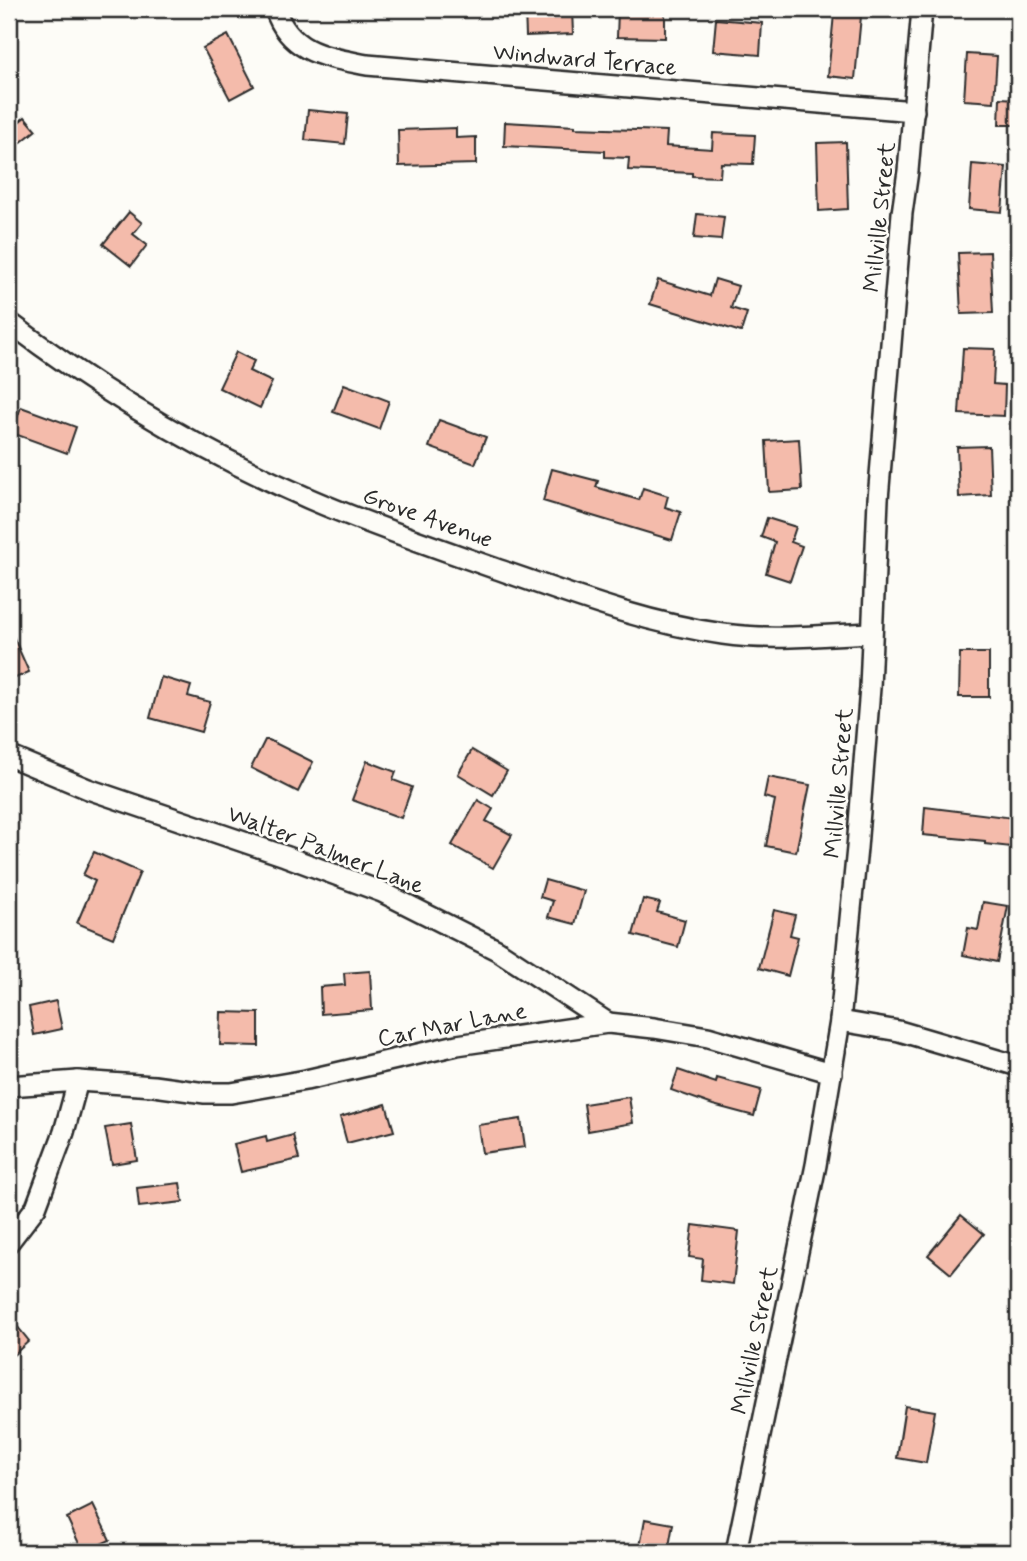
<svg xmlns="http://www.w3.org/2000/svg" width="1027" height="1561" viewBox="0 0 1027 1561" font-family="Mynerve,sans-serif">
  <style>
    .building { fill: #f4bbab; stroke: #2b2b2b; stroke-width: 2 }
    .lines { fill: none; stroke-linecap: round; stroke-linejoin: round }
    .street-casing { stroke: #2b2b2b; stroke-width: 24 }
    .street { stroke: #fdfcf7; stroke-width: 19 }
    .labels { text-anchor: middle; stroke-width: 5; stroke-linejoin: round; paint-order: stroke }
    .street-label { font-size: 24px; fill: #2b2b2b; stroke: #fdfcf7 }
  </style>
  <rect width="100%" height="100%" fill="#fdfcf7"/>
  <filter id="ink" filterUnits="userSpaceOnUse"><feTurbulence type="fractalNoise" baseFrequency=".0143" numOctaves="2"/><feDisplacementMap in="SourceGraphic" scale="14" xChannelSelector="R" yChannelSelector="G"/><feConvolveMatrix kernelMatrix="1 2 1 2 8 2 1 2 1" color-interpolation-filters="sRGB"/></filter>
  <g filter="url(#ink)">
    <g class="building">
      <polygon points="525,9 572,9 573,34 526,36"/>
      <polygon points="618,11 665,12 665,38 617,37"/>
      <polygon points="834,14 861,16 855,79 828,76"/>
      <polygon points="716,19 762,23 760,55 713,51"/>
      <polygon points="228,35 254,86 230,99 203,48"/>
      <polygon points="967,54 997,56 994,102 964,100"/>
      <polygon points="1000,98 1018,99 1018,125 999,125"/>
      <polygon points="308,110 348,114 345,144 305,140"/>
      <polygon points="25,117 36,130 9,152 9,130"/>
      <polygon points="505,122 575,126 575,128 667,131 666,146 712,149 713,133 755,135 753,164 721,163 720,177 692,176 692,173 628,170 629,158 605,157 605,151 504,146"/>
      <polygon points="456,128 456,138 476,137 476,164 399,166 398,130"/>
      <polygon points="846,142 848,209 819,211 817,143"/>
      <polygon points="972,164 1006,167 1002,212 969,209"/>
      <polygon points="129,212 142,223 133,234 147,245 131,266 103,244"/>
      <polygon points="697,214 724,217 721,240 694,238"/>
      <polygon points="990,252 993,313 961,314 958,253"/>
      <polygon points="715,279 738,286 731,308 747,313 741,332 650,304 658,280 710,296"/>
      <polygon points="963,348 995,349 993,384 1005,385 1004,416 959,414"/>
      <polygon points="236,352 254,361 249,371 272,382 260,408 219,388"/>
      <polygon points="344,384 389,401 379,429 333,412"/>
      <polygon points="21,407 76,427 67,453 12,433"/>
      <polygon points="439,420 486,437 475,464 429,447"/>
      <polygon points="799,439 802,490 769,492 766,441"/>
      <polygon points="989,446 991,495 959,497 957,447"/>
      <polygon points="552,469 598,481 596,487 639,500 643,488 668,496 665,507 681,512 672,540 543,501"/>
      <polygon points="767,518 796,527 791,542 802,546 790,581 766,573 775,542 761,537"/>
      <polygon points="9,627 29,672 9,681"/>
      <polygon points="960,653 989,653 989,697 959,697"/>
      <polygon points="161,677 191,686 188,696 210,702 201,732 150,718"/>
      <polygon points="265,740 269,740 313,762 298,792 251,768"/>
      <polygon points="472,750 507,771 493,795 458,774"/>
      <polygon points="367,761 396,772 393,780 412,787 401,818 352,800"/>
      <polygon points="768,777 810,785 796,852 766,846 775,800 764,797"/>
      <polygon points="478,800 493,809 486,821 512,835 493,868 452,845"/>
      <polygon points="925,807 1014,818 1011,847 985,844 985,841 923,835"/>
      <polygon points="94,852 140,872 113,938 77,923 95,881 83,875"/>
      <polygon points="545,880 584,891 575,924 548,917 553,901 540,897"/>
      <polygon points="643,899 660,903 657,912 685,920 678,947 633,935"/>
      <polygon points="983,902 1008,906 997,962 963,955 968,928 978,930"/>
      <polygon points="774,910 795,915 790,935 798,937 788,976 759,968"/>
      <polygon points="370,971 372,1010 321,1014 320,987 345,985 344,973"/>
      <polygon points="56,1001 62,1029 34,1035 29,1007"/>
      <polygon points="221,1012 259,1013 259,1046 220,1045"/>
      <polygon points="678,1070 716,1083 717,1078 761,1090 754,1116 713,1105 671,1090"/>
      <polygon points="629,1097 633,1123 588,1131 584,1104"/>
      <polygon points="386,1104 394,1131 347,1143 340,1117"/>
      <polygon points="521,1119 525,1147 482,1153 478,1125"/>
      <polygon points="131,1124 137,1160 112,1164 105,1128"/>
      <polygon points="293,1135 299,1159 241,1172 234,1144 266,1136 267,1142"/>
      <polygon points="180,1183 183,1202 139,1207 137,1188"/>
      <polygon points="961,1215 984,1234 951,1274 928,1255"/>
      <polygon points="693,1225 739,1231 733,1284 701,1280 703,1259 689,1257"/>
      <polygon points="9,1316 29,1341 9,1359"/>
      <polygon points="905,1406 935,1411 926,1463 897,1458"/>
      <polygon points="93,1505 110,1540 83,1552 67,1518"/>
      <polygon points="645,1519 673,1524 668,1552 639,1552"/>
    </g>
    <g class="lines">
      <defs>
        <g id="street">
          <path d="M275,9C290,54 327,57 367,65L914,111"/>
          <path d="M9,322C102,393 202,452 310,499C370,525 432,546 494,568C569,594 644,623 723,634C772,641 822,635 871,633"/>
          <polyline points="9,756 88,789 285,856 382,892 497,950 608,1023"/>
          <polyline points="840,1021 899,1031 1018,1066"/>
          <polyline points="9,1086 78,1081 154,1086 205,1093 231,1093 306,1080 457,1045 608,1023 654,1028 708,1037 832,1073"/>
          <polyline points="9,1242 36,1207 64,1132 78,1081"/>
          <polyline points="736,1552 816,1165 840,1021 857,848 870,688 878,499 902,213 908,171 922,9"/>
        </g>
      </defs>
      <use href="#street" class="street-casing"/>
      <use href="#street" class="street"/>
    </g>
  </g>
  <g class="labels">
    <g class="street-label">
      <text transform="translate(585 59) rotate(5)" y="8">Windward Terrace</text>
      <text transform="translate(879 217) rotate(-84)" y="8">Millville Street</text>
      <text transform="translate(428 517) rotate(20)" y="8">Grove Avenue</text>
      <text transform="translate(838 783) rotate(-85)" y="8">Millville Street</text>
      <text transform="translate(326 849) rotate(21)" y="8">Walter Palmer Lane</text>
      <text transform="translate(452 1024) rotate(-11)" y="8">Car Mar Lane</text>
      <text transform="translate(754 1340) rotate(-78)" y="8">Millville Street</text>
    </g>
  </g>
  <rect width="1027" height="1561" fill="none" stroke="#fdfcf7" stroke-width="35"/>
  <rect x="18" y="18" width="992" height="1526" fill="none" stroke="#2b2b2b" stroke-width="2.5" filter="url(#ink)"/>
</svg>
